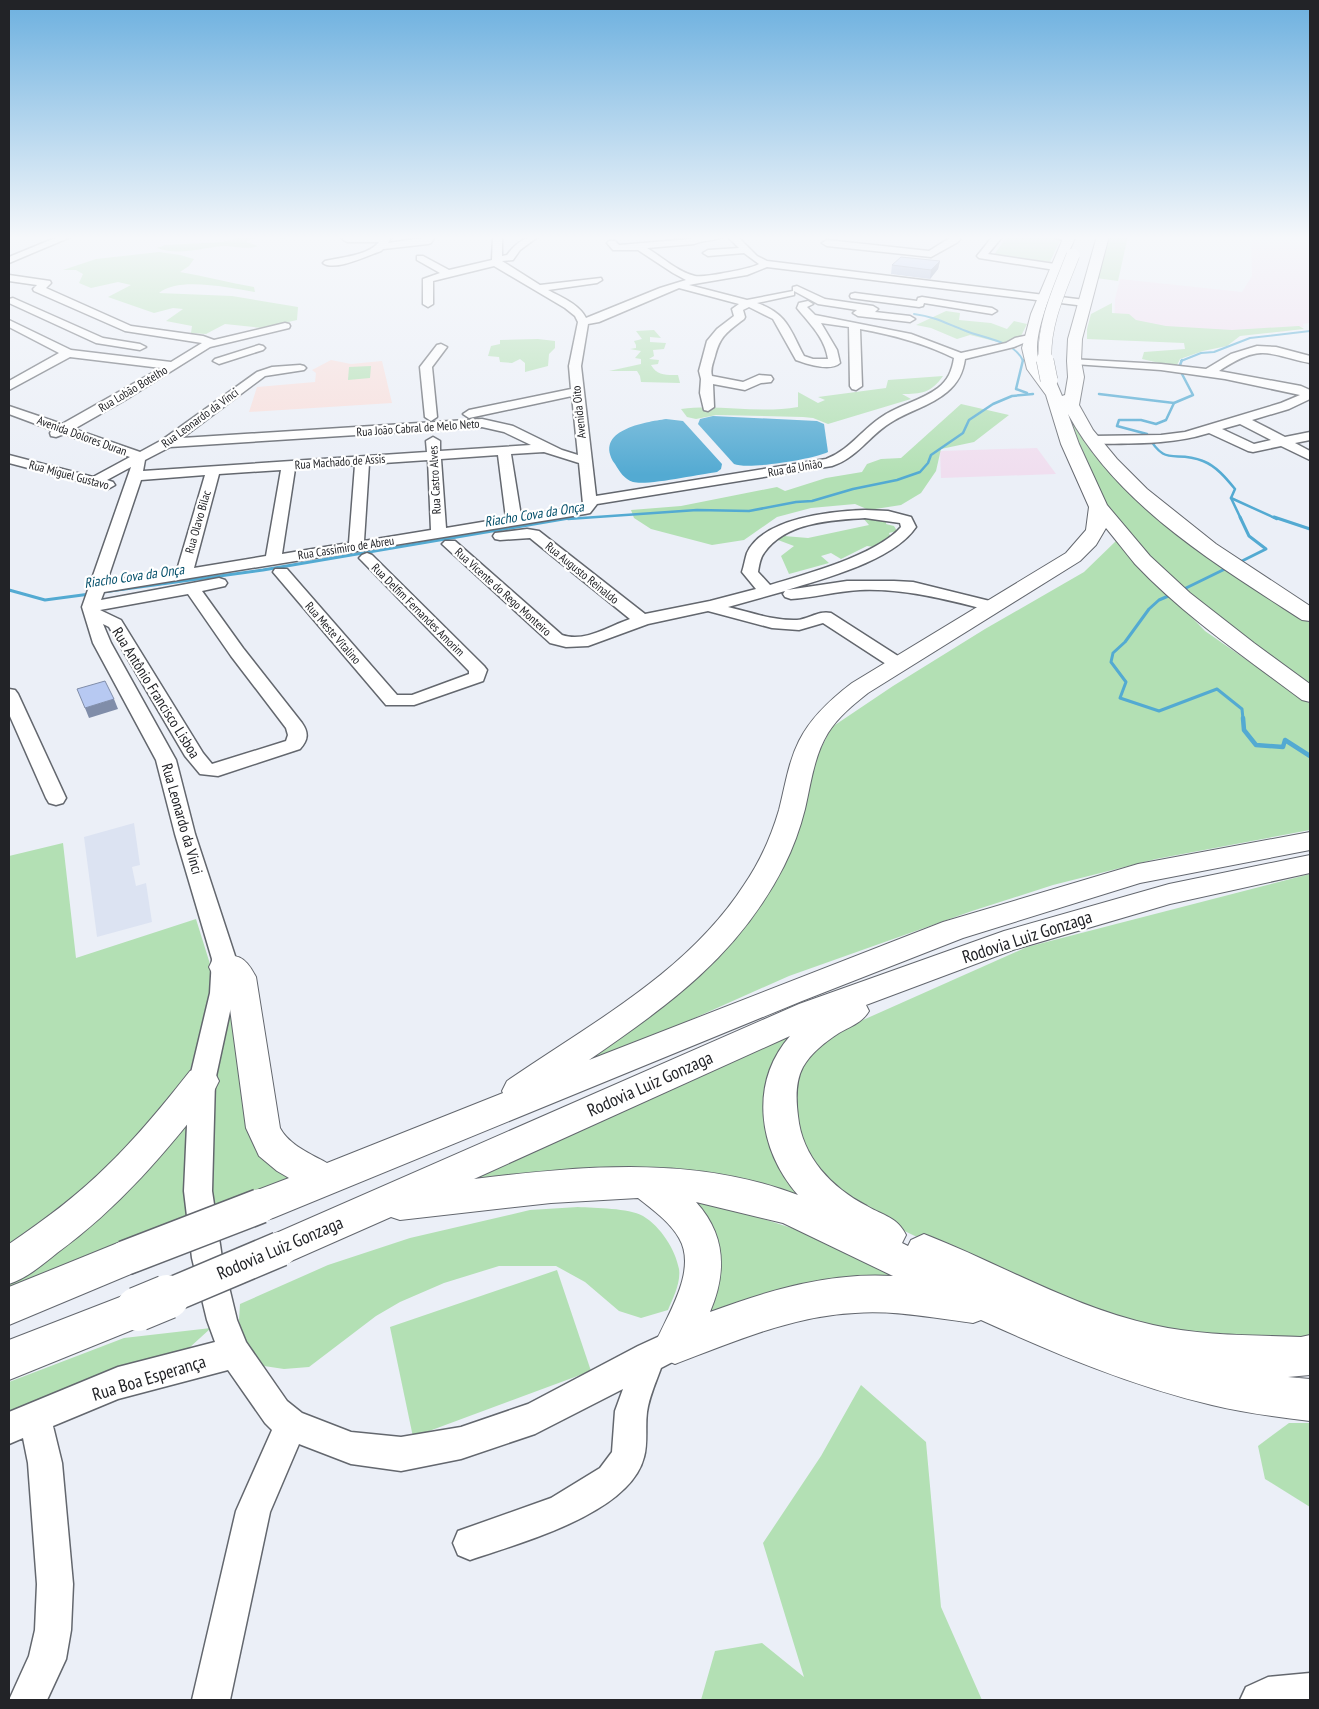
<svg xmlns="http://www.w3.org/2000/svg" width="1319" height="1709" viewBox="0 0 1319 1709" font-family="'PT Sans Narrow',sans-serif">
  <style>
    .built { fill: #dce3f2 }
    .industrial { fill: #f0deef }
    .education { fill: #f8dedb }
    .green { fill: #b3e0b4 }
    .water { fill: #53aad2 }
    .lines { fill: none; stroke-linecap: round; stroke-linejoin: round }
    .stream-far3 { stroke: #53aad2; stroke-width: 2 }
    .stream-far2 { stroke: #53aad2; stroke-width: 2.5 }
    .stream-far1 { stroke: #53aad2; stroke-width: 3 }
    .stream { stroke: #53aad2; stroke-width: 4.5 }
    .minor-casing { stroke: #63676e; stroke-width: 3 }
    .highway-casing { stroke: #63676e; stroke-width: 2 }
    .minor { fill: #fff; fill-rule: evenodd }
    .highway { fill: #fff; fill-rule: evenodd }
    .highway-bridge-far3-casing { stroke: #63676e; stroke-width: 14; stroke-linecap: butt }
    .highway-bridge-far2-casing { stroke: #63676e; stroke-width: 18; stroke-linecap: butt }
    .highway-bridge-far1-casing { stroke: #63676e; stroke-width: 37; stroke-linecap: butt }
    .highway-bridge-casing { stroke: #63676e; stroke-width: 46; stroke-linecap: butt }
    .highway-bridge-far3 { stroke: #fff; stroke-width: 13 }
    .highway-bridge-far2 { stroke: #fff; stroke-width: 17 }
    .highway-bridge-far1 { stroke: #fff; stroke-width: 34 }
    .highway-bridge { stroke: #fff; stroke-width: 44 }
    .wall { fill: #9dadd0 }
    .shaded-wall { fill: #808da9 }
    .building { fill: #b7c9f2; stroke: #808da9 }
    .labels { text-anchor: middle; stroke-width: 4.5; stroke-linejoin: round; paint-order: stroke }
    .far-street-label { font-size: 12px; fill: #222327; stroke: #fff }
    .far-water-label { font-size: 14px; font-style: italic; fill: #034f6a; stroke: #fff }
    .street-label { font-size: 15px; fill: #222327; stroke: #fff }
    .near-street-label { font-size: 18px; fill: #222327; stroke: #fff }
  </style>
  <rect width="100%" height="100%" fill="#ebeff7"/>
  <polygon class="built" points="134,823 140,865 132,867 136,886 146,883 152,922 97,937 84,837"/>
  <g class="industrial">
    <polygon points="1251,236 1310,236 1310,323 1303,324 1304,327 1283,332 1114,331 1115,299 1120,279 1242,292 1252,276"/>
    <polygon points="1037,448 1056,474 941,478 940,451"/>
  </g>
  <polygon class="education" points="331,360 351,364 382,361 392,403 249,412 257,387 315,382 316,373 312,370"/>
  <g class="green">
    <path d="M244,236H296C281,243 259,232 246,242L258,246C248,250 235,246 223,246C200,248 180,256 157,248L165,245L223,242Z"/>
    <polygon points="1007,236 1061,238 1050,262 994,255"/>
    <polygon points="1108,236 1128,236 1118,281 1096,278"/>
    <path d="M159,252L180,255L194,259L189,266L180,272C205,276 229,283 254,287L255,292C231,288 178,276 159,293L232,296L298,307L297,320L262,328L225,324L206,334L191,333L192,326L166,321L183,309L173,308L154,313L108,297L131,285L118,282L91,288L79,283L83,274L76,270H63L96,259Z"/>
    <polygon points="1112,303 1112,313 1129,314 1136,320 1166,326 1232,330 1299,326 1304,329 1240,336 1227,346 1203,351 1180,359 1177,365 1185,369 1142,359 1144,352 1185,349 1184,343 1087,339 1087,329 1091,314"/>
    <polygon points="946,311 960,313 959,320 991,323 1007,329 1014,321 1027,324 1020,338 1010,345 970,335 957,339 931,328 916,325"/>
    <path d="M654,330L661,338L650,337V342L666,343L664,349L653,350L654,356L649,359L659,360L658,364L651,365C657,376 667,375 678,375L680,383L641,382L640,376L637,371H609L641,364V359L635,358L641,351L630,349L636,348V345L634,341L642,339L636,331Z"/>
    <polygon points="538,339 555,341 555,348 549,354 548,366 525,372 525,363 520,359 512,363 500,362 499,357 488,356 491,346 500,344 500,340"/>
    <polygon points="371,366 370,378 348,380 349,367"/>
    <path d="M943,376C931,393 921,394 902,394L911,399L828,424L813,418L803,417L716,415L696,419L687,417L681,409C720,404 759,414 798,407V392L818,403L825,400L818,397L886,388L888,380Z"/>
    <polygon points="961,404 1009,415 974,442 941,449 936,471 921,493 901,505 869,510 855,504 811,508 777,517 744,540 712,545 651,529 634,518 631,510 681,506 777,487 785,491 826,478 862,472 867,464 881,459 901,458"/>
    <polygon points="1065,416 1070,416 1083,437 1256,587 1310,623 1310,688 1267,659 1149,560 1107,508"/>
    <polygon points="887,517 886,524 894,526 897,531 889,533 891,538 881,548 867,546 841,559 831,553 821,556 829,563 789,574 781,556 794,546 778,540 784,536 808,538 869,525 863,518"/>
    <polygon points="1117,540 1205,631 1310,704 1310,830 1156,859 1053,885 972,911 789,976 535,1089 742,930 804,781 832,727 893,686 985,629 1084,572"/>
    <polygon points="63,843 76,958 196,919 215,980 186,1085 99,1187 9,1247 9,856"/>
    <polygon points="1310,874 1310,1339 1231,1343 1095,1313 1050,1300 877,1218 830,1188 799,1144 795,1078 811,1055 836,1032 1027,947"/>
    <polygon points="228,981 258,1145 309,1181 211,1209 208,1114"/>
    <polygon points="815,1023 777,1060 807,1200 461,1189 491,1168"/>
    <polygon points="191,1103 186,1224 9,1295 9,1280 32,1266"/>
    <polygon points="672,1198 710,1202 801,1231 936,1290 699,1329 705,1310"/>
    <path d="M578,1207C596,1208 628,1208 643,1216C661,1227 675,1249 679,1269C681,1283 673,1298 668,1310L641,1318L619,1311L585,1282L556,1266H499L444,1283L400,1302L376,1316L309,1367L284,1369L264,1366L248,1352L242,1339L239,1320L240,1304L328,1265L410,1238L530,1210Z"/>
    <polygon points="557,1270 591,1371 413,1437 390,1327"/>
    <polygon points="211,1328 189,1348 85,1386 9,1419 9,1382 124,1338"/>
    <polygon points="861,1385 926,1442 941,1607 982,1700 701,1700 715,1651 762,1643 804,1677 763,1543 821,1456"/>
    <polygon points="1289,1423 1310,1423 1310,1507 1265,1479 1258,1446"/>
  </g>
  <g class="water">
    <path d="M713,416L817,421L824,424L828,452C814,459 748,470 734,464L698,424L700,419Z"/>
    <path d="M666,419L683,421L722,464L721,469L717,472C700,474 647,486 633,482C624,479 620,472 615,464C592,430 646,422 666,419Z"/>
  </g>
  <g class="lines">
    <g class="stream-far3">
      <path d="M914,314C936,317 945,323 966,331C983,338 1015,341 1023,361"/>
      <polyline points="1181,361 1201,353 1214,352 1250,338 1310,331"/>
    </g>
    <g class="stream-far2">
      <polyline points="1023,360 1016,389 1027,393"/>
      <polyline points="1099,394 1174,403 1193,395 1182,374 1188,371 1180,365 1182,360"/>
      <path d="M1174,403L1166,420L1156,424L1141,420H1119L1117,426L1147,434C1166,469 1174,449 1203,461C1216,466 1226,478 1235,489L1231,498L1241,519"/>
      <polyline points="1231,498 1277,519"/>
      <polyline points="568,519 697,510 749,511 796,502 812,501 853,489 897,480 920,472 928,463 931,455 963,433 969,420 993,404 1012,396 1033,394"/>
    </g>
    <g class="stream-far1">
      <polyline points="1274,517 1310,529"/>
      <polyline points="1240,562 1266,549 1249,536 1240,517"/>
      <polyline points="1184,589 1227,568"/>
      <polyline points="9,590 45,600 90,594"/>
      <polyline points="103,592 263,570 575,517"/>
      <polyline points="1173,594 1159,600 1149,609 1125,642 1113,653 1111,662 1126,682 1120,698 1159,711 1217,689 1242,709 1243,719"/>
    </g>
    <polyline class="stream" points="1243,718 1244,730 1256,745 1283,747 1285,740 1310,756"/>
    <defs>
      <g id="minor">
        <polygon points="60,236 73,236 9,263 9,257"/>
        <path d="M392,236L388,243L436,236L431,243L428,244L383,249L381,251C369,255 334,272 323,263L325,261C341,257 368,256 379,242H347L342,239L344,237Z"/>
        <path d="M493,236H502V256L507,255C515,244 525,236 539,236L520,250L513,260L502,261L540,285L601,278L602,280L597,283L548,290C561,297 579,304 586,318L660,288L686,280L673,273L638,250H613L607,243L609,241H615L619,245L691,239L694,236H724C716,241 703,240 694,244L647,248C662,257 678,272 695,276C703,278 748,269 757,265L759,264L744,253L708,256L703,253L708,250L739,248L727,236H737L757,256L767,261L1085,300L1090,303L1085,306L767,267L747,275L694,284L689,285L747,300L793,291V287L797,286L825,299L873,306L878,309L875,312L910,316L915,319L910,322L858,316L853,313L857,310L818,304L794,291V295L757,303C788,314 790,330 804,356L813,359H828C825,338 810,324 797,308L799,303L808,301L813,304L807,307L815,315L911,334L961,353L1006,343L1015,338L1029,335L1035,338L1014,347L965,359C963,373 958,383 947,392C931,406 908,411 890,423C869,436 857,458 832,466L597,504L590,513L585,514L104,592L101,600L219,578L225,580L227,583L225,586L202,591L243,648L302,723C309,733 308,740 300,749L218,776L200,774L185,756L109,627L103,624L111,643L176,760L195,834L236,959L234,993L215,1081L212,1191L222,1258L237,1320L246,1342L287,1401L302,1413L351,1432L401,1437L461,1427L528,1404L638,1346L675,1329L686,1333L690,1344L686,1355L661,1368C656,1382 649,1397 647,1412C645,1427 648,1443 644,1457C630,1514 519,1543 470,1560L458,1555L453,1543L458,1531L551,1498L600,1468L612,1452L615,1411L623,1389L535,1434L461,1459L401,1471L351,1464L299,1444L270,1512L230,1700H192L236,1511L272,1430L265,1423L228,1370L118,1399L53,1426L62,1463L73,1584L71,1630L66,1659L47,1700H9L29,1656L35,1630L37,1584L28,1463L23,1438L9,1444V1412L118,1367L215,1342L207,1320L192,1258L184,1191L189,1081L210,993L212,959L175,834L156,760L93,643L82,607L131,467L107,480L113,482L115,485L108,489L9,463V455L93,477L130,457L64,434L56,437L51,436L50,433L52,430L9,414V406L62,424L161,368L70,357L9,390V381L59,353L9,327V320L71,350L171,362L202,343L125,331L34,291L33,289L37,285L9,281V275L50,281L51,283L46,288L131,326L203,336L214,340L285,323L289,324L290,326L289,328L210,347L125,400L74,429L140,452L162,440L257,372L272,367L300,365L304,366L306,368L304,370L265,376L182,438L482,419L513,426L562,450L578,455L572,396L469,418L463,414L469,410L571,389L569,366L578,322L575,316L565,308L494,266L433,281V304L428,307L423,304V279L440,273L417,260V256H423L449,270L492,260ZM679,288L739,304L732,309L734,316L717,329L707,341L699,371L701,379L700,393L704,410L708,411L714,407L713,384L745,390L761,383L771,382L773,379L771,376L759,375L743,382L712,376C710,369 713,363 715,356C720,336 727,332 744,319L745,317L743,310L749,307L773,319L796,360C807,364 830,372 840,363L837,350L821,323L849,327L850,386L852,389L856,390L862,386L860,329C893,335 924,343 954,358C952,371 948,380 938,388C921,401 898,405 880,418C861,431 848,451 826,459L596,496L581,366L588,324L599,322ZM482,427L504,432L531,445L440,451V441L433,437L426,441L427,452L143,471L145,460L170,447ZM544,452L579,463L583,504L580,506L521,516L511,454ZM498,455L506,518L446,528L441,459ZM428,460L431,530L364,541L369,464ZM355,465L349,543L282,554L295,469ZM281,470L266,556L194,568L219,474ZM205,475L177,570L107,581L141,480ZM188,594L231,656L286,728L288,735L286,741L212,764L203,753L121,620L100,610Z"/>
        <polygon points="953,236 962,236 958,242 931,257 827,246 822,243 827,240 929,251"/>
        <polygon points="993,236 1003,236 988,254 1055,264 1060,267 1055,270 979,258 977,256"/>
        <path d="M1053,236H1074L1075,237C1070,241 1058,240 1053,236Z"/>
        <polygon points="855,293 917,301 918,298 922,297 992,308 997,311 992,314 924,303 923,306 919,307 851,298 850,296 851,294"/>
        <polygon points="13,298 103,338 140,344 146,347 140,350 96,343 9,303 9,299"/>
        <polygon points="441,344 447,347 432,367 437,417 431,421 425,417 420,367 437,345"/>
        <polygon points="259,345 263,346 265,348 263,350 219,364 213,361 215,359"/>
        <path d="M1257,346L1276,347L1310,356V363C1266,354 1262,343 1219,371L1301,386L1310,390V399L1289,409L1252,420L1285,437L1310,432V440L1295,443L1310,451V460L1281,446L1253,452L1248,451L1209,433C1170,445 1132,443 1092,444L1085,440L1092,436L1161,435L1185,432L1281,403L1300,395L1225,379L1161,370L1074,364L1068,361L1070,359L1161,364L1206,369L1231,354ZM1240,424L1271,440L1254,444L1222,429Z"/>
        <path d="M865,510L888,511L911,517L916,527C893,561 825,578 787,590L847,581H894L913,582L998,603L1000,606L998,609L992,611C948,600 905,588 860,590C836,591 814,598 791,599L785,597L783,594L785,591L728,607C750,612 774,621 797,620C809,619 819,610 831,613L898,656L901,660L898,664L892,665L886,664L823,623L799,630L772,628L708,611L648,624L588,646L566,647L550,643L442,544L445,541H455L562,635C585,643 609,626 630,619L530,538L500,540L495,539L493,536L495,533L527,529L539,531L645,614L710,601L756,589L742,572C744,566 745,559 747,553C763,518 832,511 865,510ZM865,518L900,523L901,527C877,555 806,574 770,585L758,572C759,566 760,558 764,553C785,522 832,520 865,518Z"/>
        <polygon points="367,553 372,555 484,666 487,670 483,681 414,705 386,705 273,572 275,569 287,569 397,695 412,695 469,674 469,671 362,561 359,558 362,555"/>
        <polygon points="9,689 15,690 18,694 66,798 63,803 56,805 49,803 46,798 9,714"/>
        <polygon points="1310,1673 1310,1700 1240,1700 1246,1687 1268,1677"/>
      </g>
      <g id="highway">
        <path d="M1064,236H1076C1063,265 1038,316 1037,347C1037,358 1040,367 1046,376L1054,377L1062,396L1065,395L1068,377L1067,361L1068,339L1097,236H1109L1082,339L1081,361L1084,377L1079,405L1093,430L1117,459L1147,489L1216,544L1310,606V621L1302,620C1217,565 1118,506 1068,414L1079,444L1107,505L1150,556L1190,593L1254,643L1310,684V702L1302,700C1246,658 1183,615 1135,564C1125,552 1116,540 1106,528L1096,545L1080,561L868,693C854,704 838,717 828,733C814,756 811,783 805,809C800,829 793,848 784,866C738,956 670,1004 589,1060L943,922L1138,864L1310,832V850L1140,883L963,938L802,1001L273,1218L260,1222L247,1218L242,1206L247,1194L289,1178L277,1171L259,1156L246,1128L226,979L213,975L209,967L213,959C237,952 245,956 256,977L280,1128C289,1145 311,1154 327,1163L503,1093L502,1091L507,1081C591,1023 687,973 744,885C760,862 771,837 779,810C785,787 788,763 799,741C811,717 831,699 852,683L1066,553L1086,530L1089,507L1061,444L1046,395L1027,369L1022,348L1031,314Z"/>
        <path d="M1310,855V873L1170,904L1013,950L866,1005L869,1011C862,1023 851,1026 839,1033C825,1042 811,1053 803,1067C795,1082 796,1100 798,1116C802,1157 832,1188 867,1206C884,1216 897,1217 906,1235L902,1243L908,1246L911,1240L924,1234C1001,1264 1072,1307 1153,1325C1202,1336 1252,1335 1301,1337L1310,1335V1375L1288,1377L1310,1379V1421C1277,1417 1245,1413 1212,1405C1132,1386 1056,1354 981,1320L973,1323C934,1318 894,1310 855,1313C792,1316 733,1342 675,1364L661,1358L655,1344C667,1315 698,1270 679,1238C670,1222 653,1210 638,1198L551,1203L400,1220L391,1217L280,1266L267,1261L261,1249L267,1237L799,1004L1004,931L1169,884ZM790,1036C749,1083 758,1149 798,1195C693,1155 583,1166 474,1179ZM696,1202L783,1223L893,1276C829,1272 770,1290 710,1312C727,1272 726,1235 696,1202Z"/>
        <path d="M202,1067L214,1071L219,1081L214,1091C167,1151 119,1208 57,1253C42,1265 27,1278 9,1284V1244C43,1221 77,1196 107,1166C137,1137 164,1104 190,1071Z"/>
        <polygon points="125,1240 138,1245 144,1258 138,1271 9,1325 9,1287"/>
        <polygon points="138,1290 152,1296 158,1309 152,1322 9,1380 9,1340"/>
      </g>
    </defs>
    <use href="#minor" class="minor-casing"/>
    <use href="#highway" class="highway-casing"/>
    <use href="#minor" class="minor"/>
    <use href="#highway" class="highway"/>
    <defs>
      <path id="highway-bridge-far3" d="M1045,361C1043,323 1060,289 1073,255"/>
      <polyline id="highway-bridge-far2" points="1045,360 1049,380"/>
      <g id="highway-bridge-far1">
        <polyline points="125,1258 260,1206"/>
        <polyline points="164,1298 280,1249"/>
      </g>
      <polyline id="highway-bridge" points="138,1309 167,1297"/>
    </defs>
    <use href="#highway-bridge-far3" class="highway-bridge-far3-casing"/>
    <use href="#highway-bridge-far2" class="highway-bridge-far2-casing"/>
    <use href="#highway-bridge-far1" class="highway-bridge-far1-casing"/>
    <use href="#highway-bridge" class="highway-bridge-casing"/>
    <use href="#highway-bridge-far3" class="highway-bridge-far3"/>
    <use href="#highway-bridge-far2" class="highway-bridge-far2"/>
    <use href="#highway-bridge-far1" class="highway-bridge-far1"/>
    <use href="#highway-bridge" class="highway-bridge"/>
  </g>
  <polygon class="wall" points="940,261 938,269 930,279 891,274 892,265"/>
  <g class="shaded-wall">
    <polygon points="940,261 938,269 930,279 931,270"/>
    <polygon points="114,699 118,709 89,718 85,708"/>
  </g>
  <g class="building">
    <polygon points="901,257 940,261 931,270 892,265"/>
    <polygon points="105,681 114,699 85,708 77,689"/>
  </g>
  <linearGradient id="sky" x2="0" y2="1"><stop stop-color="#6cb0df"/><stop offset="0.5" stop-color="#f6f8fb"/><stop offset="1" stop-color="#f6f8fb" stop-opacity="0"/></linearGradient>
  <rect width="1319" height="475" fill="url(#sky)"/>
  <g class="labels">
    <g class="far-street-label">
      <text transform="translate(133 389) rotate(-31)" y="4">Rua Lobão Botelho</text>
      <text transform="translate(579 412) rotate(-96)" y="4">Avenida Oito</text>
      <text transform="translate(200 418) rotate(-36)" y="4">Rua Leonardo da Vinci</text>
      <text transform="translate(418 428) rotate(-4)" y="4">Rua João Cabral de Melo Neto</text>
      <text transform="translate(82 436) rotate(20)" y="4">Avenida Dolores Duran</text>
      <text transform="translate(340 462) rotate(-4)" y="4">Rua Machado de Assis</text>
      <text transform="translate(795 468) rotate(-10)" y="4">Rua da União</text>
      <text transform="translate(69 475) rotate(15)" y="4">Rua Miguel Gustavo</text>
      <text transform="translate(435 480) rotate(-93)" y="4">Rua Castro Alves</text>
      <text transform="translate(198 522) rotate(-74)" y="4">Rua Olavo Bilac</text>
      <text transform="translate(346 548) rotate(-9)" y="4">Rua Cassimiro de Abreu</text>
      <text transform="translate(582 573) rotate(39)" y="4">Rua Augusto Reinaldo</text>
      <text transform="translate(503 592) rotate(42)" y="4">Rua Vicente do Rego Monteiro</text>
      <text transform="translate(418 610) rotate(45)" y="4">Rua Delfim Fernandes Amorim</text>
      <text transform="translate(333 633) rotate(49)" y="4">Rua Meste Vitalino</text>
    </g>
    <g class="far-water-label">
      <text transform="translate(534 514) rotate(-9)" y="5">Riacho Cova da Onça</text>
      <text transform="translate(134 576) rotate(-8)" y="5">Riacho Cova da Onça</text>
    </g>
    <g class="street-label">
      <text transform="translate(156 693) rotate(58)" y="5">Rua Antônio Francisco Lisboa</text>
      <text transform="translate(182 819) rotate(74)" y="5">Rua Leonardo da Vinci</text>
    </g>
    <g class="near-street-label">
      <text transform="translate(1027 937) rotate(-18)" y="6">Rodovia Luiz Gonzaga</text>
      <text transform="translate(650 1084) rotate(-24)" y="6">Rodovia Luiz Gonzaga</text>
      <text transform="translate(280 1248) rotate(-23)" y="6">Rodovia Luiz Gonzaga</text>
      <text transform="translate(149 1378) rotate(-17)" y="6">Rua Boa Esperança</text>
    </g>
  </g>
  <rect width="1319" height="1709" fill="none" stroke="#222327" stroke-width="20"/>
</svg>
